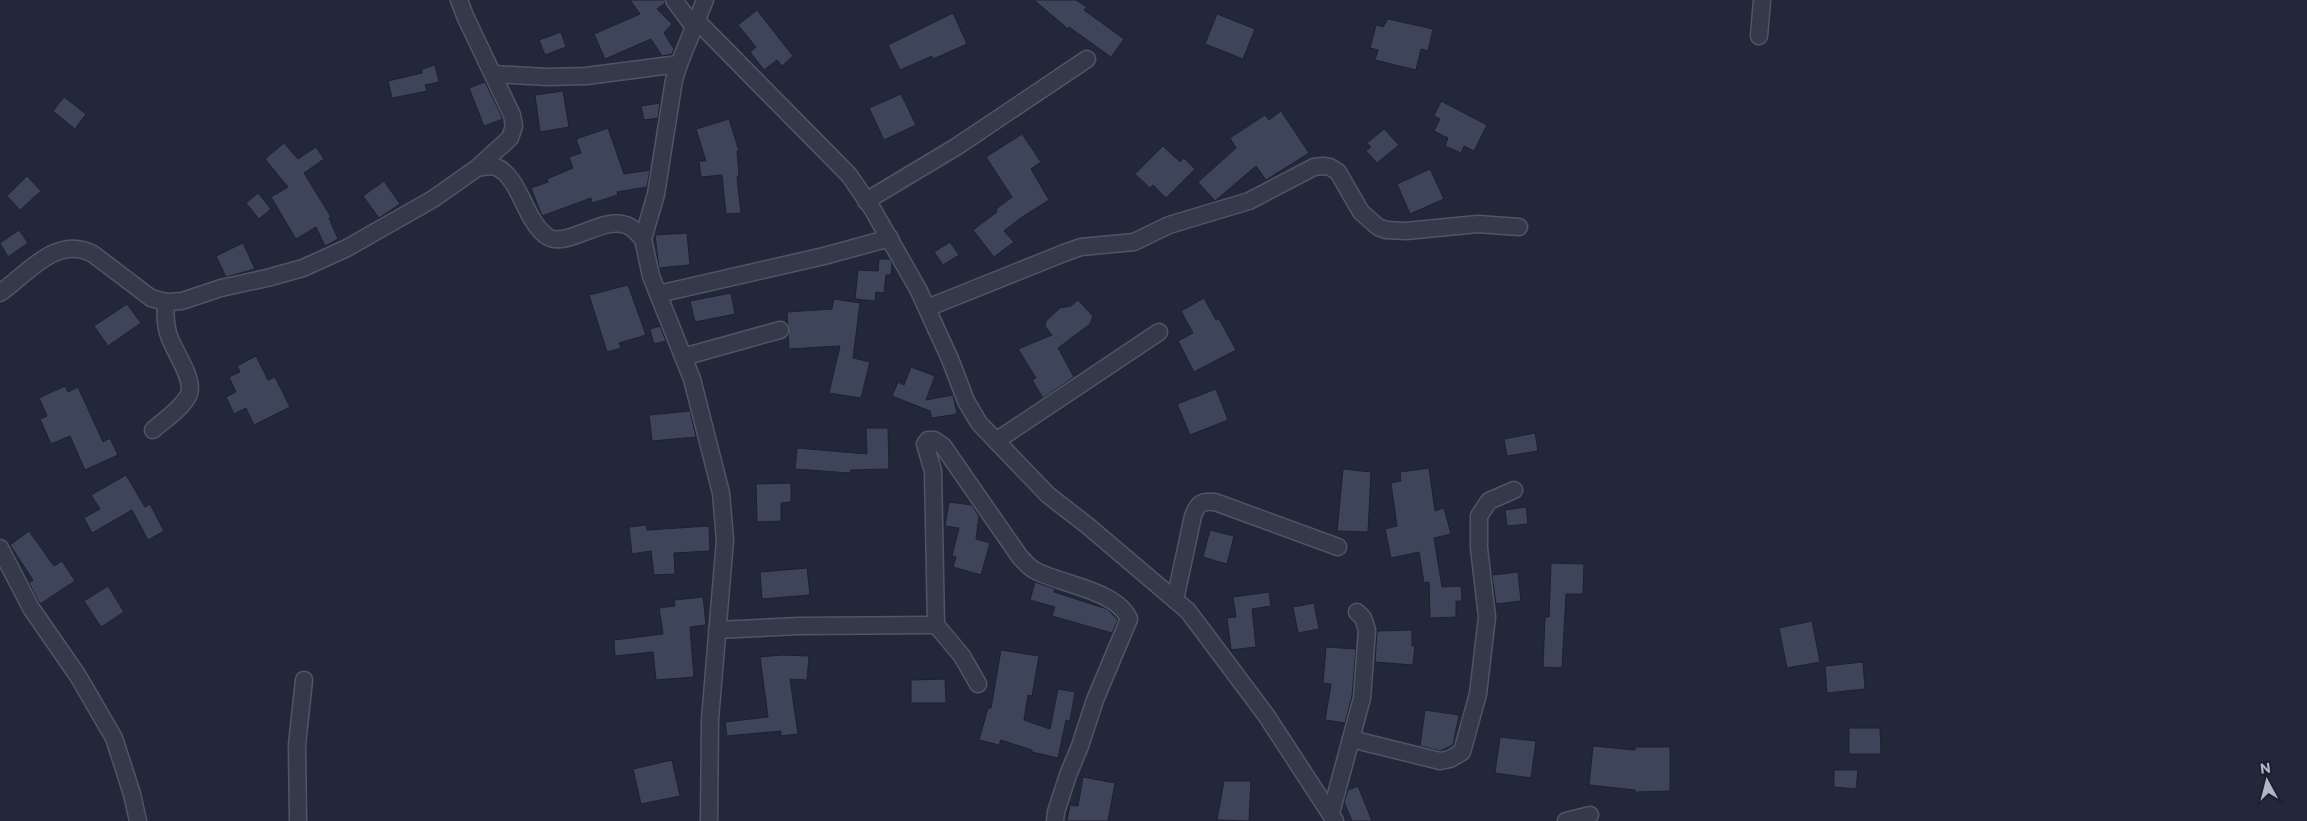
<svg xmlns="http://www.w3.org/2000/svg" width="2307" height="821" viewBox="0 0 2307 821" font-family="Commissioner,sans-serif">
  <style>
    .building { fill: #3e445a; stroke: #1d2131 }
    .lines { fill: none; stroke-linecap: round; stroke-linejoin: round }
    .street-casing { stroke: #505565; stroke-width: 19 }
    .street { stroke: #353a4b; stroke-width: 16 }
  </style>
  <rect width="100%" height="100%" fill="#22283a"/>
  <g class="building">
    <polygon points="630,0 664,0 665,3 657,9 672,24 664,33 674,49 672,54 662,56 651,39 605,59 594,34 640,14"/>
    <polygon points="1034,0 1076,0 1087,7 1084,10 1124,39 1111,57 1069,27 1068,29"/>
    <polygon points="757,10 793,56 782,66 777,60 764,70 750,52 756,47 738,25"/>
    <polygon points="953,13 967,44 933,59 932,56 900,70 888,45"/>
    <polygon points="1217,14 1255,29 1243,59 1205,44"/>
    <polygon points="1388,19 1433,29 1428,51 1421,49 1416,70 1375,60 1378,50 1370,48 1376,25 1383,27"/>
    <polygon points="561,32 566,47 545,55 539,40"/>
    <polygon points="435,65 439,82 425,85 427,91 392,98 388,81 422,73 422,69"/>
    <polygon points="485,82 503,119 484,126 469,88"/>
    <polygon points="563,91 569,127 540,132 535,95"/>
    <polygon points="901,94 916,125 884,140 869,108"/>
    <polygon points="64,97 86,114 75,129 53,111"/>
    <polygon points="1441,101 1487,125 1474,151 1464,146 1461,153 1445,146 1448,138 1434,131 1440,119 1434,116"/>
    <polygon points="660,103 658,118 644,120 641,106"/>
    <polygon points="1281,111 1309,153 1266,180 1256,166 1215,201 1198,182 1236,148 1230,138 1265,115 1269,120"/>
    <polygon points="729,119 739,151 737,151 739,176 737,177 741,213 726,214 722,175 701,177 699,161 706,161 696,129"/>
    <polygon points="608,128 624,174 650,170 647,187 617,192 618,195 592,203 591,198 542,216 531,188 548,182 547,179 573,168 569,157 581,153 576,139"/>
    <polygon points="1384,129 1399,145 1377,163 1366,151 1371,147 1367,143"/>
    <polygon points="1022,134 1041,162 1031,169 1049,200 1022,217 1004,231 1014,242 994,257 973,230 997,212 996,209 1012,197 986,157"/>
    <polygon points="284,143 298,159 316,147 324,159 304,173 331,217 329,218 338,239 325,246 316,227 296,239 271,197 288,187 265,159"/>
    <polygon points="1163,146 1180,162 1184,158 1195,169 1166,198 1153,185 1150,188 1135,174"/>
    <polygon points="1430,169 1444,199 1410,214 1397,184"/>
    <polygon points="27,176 41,191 20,210 7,196"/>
    <polygon points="384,181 400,204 379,218 363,196"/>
    <polygon points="258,193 271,209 259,219 246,203"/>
    <polygon points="19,230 28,243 8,257 0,243"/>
    <polygon points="687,233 690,265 659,268 655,235"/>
    <polygon points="950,242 959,255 943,265 934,252"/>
    <polygon points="243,243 255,269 226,277 216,256"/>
    <polygon points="879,259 890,259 892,263 891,275 886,275 884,293 876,292 875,301 855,299 858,270 878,271"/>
    <polygon points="628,285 646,335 619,343 621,348 607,352 589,295"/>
    <polygon points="731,293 735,314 695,322 690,301"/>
    <polygon points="1204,298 1216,320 1219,319 1236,350 1194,372 1178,341 1193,333 1181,311"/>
    <polygon points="834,299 860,303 853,358 870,362 861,398 829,393 840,346 789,349 787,312 832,309"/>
    <polygon points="1078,300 1093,316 1090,324 1058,348 1074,377 1043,398 1032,380 1036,378 1018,349 1052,335 1045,326 1046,321 1060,308 1071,306"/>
    <polygon points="127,304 141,323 108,346 94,326"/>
    <polygon points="660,326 666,341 654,344 650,329"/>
    <polygon points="256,356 268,380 275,377 290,407 254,425 246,408 234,414 226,397 236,392 229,377 240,372 237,366"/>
    <polygon points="911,367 935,376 926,400 953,395 957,414 932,418 930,411 892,396 898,382 904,385"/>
    <polygon points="65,386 68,392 78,387 103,442 110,438 118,455 85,470 70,436 51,444 40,419 47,416 39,398"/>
    <polygon points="1216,389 1228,420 1190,435 1177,404"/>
    <polygon points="690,411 696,437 652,441 649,415"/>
    <polygon points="866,428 888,428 889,469 851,470 850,473 795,469 797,448 867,454"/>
    <polygon points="1535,433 1538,451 1507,456 1504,439"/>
    <polygon points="1429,468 1435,511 1444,508 1451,534 1434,538 1442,587 1461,586 1462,601 1456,601 1456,617 1430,618 1429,582 1424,583 1419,552 1391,558 1385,529 1397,526 1391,483 1401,481 1400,472"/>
    <polygon points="1343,469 1371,472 1368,532 1337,531"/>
    <polygon points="126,475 145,507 150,504 164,531 148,540 132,510 92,533 84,518 100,509 91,495"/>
    <polygon points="791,483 791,502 781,503 781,521 757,522 756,484"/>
    <polygon points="949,502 972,505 979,516 976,539 990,543 981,575 953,567 956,557 952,556 959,528 945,526"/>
    <polygon points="1526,507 1528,524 1507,526 1505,510"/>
    <polygon points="646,525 647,530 709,526 710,551 674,553 675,574 654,575 651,551 632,554 629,527"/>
    <polygon points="1210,530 1234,536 1227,564 1203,557"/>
    <polygon points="29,531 54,566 62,561 75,581 40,604 29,583 33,580 10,545"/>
    <polygon points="1551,563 1584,564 1583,594 1566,594 1562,668 1543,667 1545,617 1549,617"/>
    <polygon points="807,568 810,595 762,599 760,572"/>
    <polygon points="1518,572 1521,601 1496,604 1492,575"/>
    <polygon points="1035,582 1055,589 1054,592 1107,609 1118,620 1112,633 1052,616 1055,607 1030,600"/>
    <polygon points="108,586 124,612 101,627 84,601"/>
    <polygon points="1269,592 1271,606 1252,609 1256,647 1231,650 1227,618 1236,617 1233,597"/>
    <polygon points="703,597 706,625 690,627 694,677 656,680 653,652 615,656 614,640 663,634 659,608 675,606 674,600"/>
    <polygon points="1314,603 1319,629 1298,633 1293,607"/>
    <polygon points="1812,621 1820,662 1787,668 1779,628"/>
    <polygon points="1412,630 1412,646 1415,646 1413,665 1375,662 1377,631"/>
    <polygon points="1326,647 1356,649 1352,696 1345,723 1325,720 1331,684 1323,683"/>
    <polygon points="1001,650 1039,656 1032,696 1028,695 1024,720 1050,729 1058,689 1075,692 1070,721 1066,720 1058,758 1032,752 1032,750 1001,740 999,745 979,740 988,708 991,708"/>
    <polygon points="781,655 809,656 807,680 790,679 798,734 781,736 781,731 727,736 725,722 768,717 760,657"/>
    <polygon points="1863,662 1865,689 1827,693 1825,666"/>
    <polygon points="945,679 946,703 911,703 911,680"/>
    <polygon points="1425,710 1459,715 1453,745 1440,751 1420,746"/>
    <polygon points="1849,728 1880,728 1881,754 1849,754"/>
    <polygon points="1500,737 1536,741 1531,778 1495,773"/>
    <polygon points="1593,746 1635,750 1635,747 1670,747 1670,791 1635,792 1635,790 1589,785"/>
    <polygon points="672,760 680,796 641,804 633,769"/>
    <polygon points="1834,770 1858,770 1856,789 1834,787"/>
    <polygon points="1083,777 1115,783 1108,821 1067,821 1070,805 1078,806"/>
    <polygon points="1224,781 1251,781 1249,821 1217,820"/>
    <polygon points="1358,786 1372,821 1352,821 1344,802 1348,790"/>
  </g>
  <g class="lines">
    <defs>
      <g id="street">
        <polyline points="674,0 694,27"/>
        <polyline points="705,0 679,64 674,80 656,194 643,239 651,276 692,379 721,493 725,540 710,719 709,821"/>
        <polyline points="697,21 849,175 873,210 918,289 950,359 966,401 979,423 1048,495 1088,526 1188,611 1266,715 1335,821"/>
        <polyline points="1759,36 1762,0"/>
        <polyline points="493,74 547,77 586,76 679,64"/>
        <path d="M477,168C483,167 490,165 496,167C520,176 525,223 548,237C567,248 603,216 626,225C633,227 638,234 643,239"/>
        <polyline points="866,201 956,147 1087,59"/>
        <path d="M0,293C26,275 57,234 93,254L151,298L166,302L182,301L221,288L267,278L303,268L347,248L433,199L477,168L510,138L514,126L512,115L465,16L459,0"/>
        <polyline points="658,294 824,256 890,238"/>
        <polyline points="927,308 1064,253 1081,247 1134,242 1169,225 1249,201 1314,167 1323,166 1330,167 1338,172 1361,212 1378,227 1386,230 1406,231 1478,224 1519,227"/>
        <polyline points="683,357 780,330"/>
        <path d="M153,430C164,420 183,408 189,394C195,378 172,349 168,333C165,322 165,313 166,302"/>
        <polyline points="996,441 1159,332"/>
        <polyline points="0,548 31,608 78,676 114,738 132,794 138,821"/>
        <path d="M1175,600L1193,516C1198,503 1201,501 1215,502L1338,547"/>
        <polyline points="717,630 799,626 936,625"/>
        <path d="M978,684L962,656L936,625L933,471L925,444L928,440H934L943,446L1020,557C1024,561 1029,567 1034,570C1059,584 1117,590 1129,619L1095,700L1080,746L1068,775L1056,812L1055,821"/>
        <polyline points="1351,739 1440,761 1450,759 1462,752 1478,694 1487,617 1479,548 1479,516 1489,501 1514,490"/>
        <polyline points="1331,813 1362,698 1367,630 1363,618 1357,612"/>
        <polyline points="298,821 297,745 304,680"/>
        <polyline points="1566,821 1590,815"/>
      </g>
    </defs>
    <use href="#street" class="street-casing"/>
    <use href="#street" class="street"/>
  </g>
  <g transform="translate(2267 781) rotate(353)" stroke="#1b202f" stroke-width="4" paint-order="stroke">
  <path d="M0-4L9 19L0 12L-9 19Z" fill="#b0b5c7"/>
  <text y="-8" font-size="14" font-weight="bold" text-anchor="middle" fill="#b0b5c7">N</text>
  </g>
</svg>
